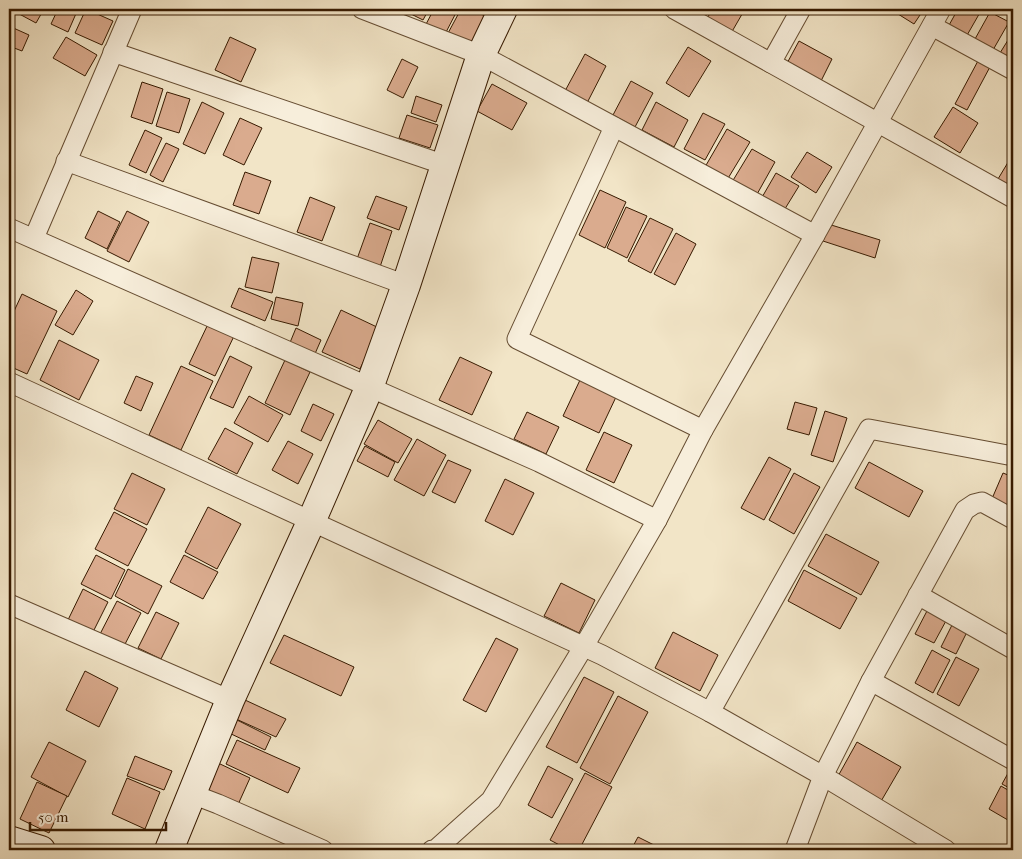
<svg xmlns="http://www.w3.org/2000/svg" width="1022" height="859" viewBox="0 0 1022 859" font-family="'IM FELL French Canon',serif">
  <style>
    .building { fill: #daab8e; stroke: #371a00 }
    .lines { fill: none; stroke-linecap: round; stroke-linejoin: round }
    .street-casing { stroke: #664d32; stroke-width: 21 }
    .secondary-casing { stroke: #371a00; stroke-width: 30 }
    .street { stroke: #f7eedb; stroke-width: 19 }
    .secondary { stroke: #f7eedb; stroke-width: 28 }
  </style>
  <rect width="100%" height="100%" fill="#f2e5c7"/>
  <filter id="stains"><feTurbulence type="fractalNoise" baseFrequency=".004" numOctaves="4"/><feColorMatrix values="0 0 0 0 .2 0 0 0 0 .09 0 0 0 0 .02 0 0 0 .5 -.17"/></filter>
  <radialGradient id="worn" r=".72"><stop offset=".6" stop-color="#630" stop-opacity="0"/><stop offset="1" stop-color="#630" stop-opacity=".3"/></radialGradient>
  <g class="building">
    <polygon points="10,9 44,9 36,23"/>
    <polygon points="58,9 78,9 68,32 51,24"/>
    <polygon points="86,9 113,21 102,45 75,33"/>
    <polygon points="401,9 429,9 423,20"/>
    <polygon points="434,9 458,9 443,38 424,28"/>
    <polygon points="461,9 471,9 487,17 475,49 447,35"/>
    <polygon points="712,9 745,9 730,35 706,21"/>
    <polygon points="890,9 924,9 914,24"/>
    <polygon points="958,9 982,9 966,37 948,27"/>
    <polygon points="990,12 1009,22 993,50 975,39"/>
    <polygon points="9,26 29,35 22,51 9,46"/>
    <polygon points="1013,32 1013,61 1000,53"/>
    <polygon points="66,37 97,55 85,76 53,58"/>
    <polygon points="230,37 256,49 241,82 215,70"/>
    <polygon points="799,41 832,59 819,85 785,67"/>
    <polygon points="688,47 711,61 689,97 666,83"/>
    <polygon points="585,54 606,66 587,103 565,91"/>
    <polygon points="402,59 418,67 403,98 387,90"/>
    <polygon points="979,59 991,65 967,110 955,104"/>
    <polygon points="631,81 653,93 635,127 613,115"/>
    <polygon points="142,82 163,89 152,124 131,117"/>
    <polygon points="492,84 527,103 512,130 477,111"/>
    <polygon points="167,92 190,99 179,133 156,126"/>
    <polygon points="416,96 442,105 436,122 411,113"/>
    <polygon points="202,102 224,113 205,154 183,144"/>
    <polygon points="656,102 688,120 674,147 642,130"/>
    <polygon points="953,107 978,123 960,153 934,137"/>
    <polygon points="703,113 725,124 705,160 684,149"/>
    <polygon points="407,115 438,125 430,148 399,138"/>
    <polygon points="240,118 262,128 244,165 223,155"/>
    <polygon points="727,129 750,142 727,180 705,167"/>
    <polygon points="145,130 162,138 146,173 129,165"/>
    <polygon points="166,143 179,149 163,182 150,175"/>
    <polygon points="752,149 775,162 756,196 732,182"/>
    <polygon points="807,152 832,167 816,193 791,177"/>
    <polygon points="1013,154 1013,189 998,179"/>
    <polygon points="245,172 271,181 259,214 233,205"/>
    <polygon points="776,173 799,186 783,212 761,199"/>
    <polygon points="600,190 626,202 605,248 579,235"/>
    <polygon points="376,196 407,207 399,230 367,218"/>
    <polygon points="310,197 335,207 322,241 297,232"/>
    <polygon points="626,207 647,216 627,258 607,248"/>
    <polygon points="98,211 120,222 107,249 85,238"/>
    <polygon points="127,211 149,222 129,262 107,251"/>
    <polygon points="650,218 673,229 651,273 628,261"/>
    <polygon points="370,223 392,231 380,267 357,259"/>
    <polygon points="828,224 880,240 875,258 823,241"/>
    <polygon points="676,233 696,244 675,285 654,274"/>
    <polygon points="252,257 279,263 272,293 245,287"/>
    <polygon points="239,288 273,302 265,321 231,307"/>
    <polygon points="76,290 93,301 73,335 55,325"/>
    <polygon points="22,294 57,311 27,374 9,366 9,322"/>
    <polygon points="276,297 303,303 298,326 271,319"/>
    <polygon points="341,310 379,328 360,369 322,352"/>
    <polygon points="209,322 235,334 215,376 189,364"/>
    <polygon points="296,328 321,340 314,356 289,345"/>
    <polygon points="59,340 99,360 79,400 40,380"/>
    <polygon points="230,356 252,367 233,408 210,398"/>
    <polygon points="460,357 492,372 472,415 439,400"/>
    <polygon points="285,360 310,372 290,415 265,403"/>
    <polygon points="181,366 213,381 181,450 149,435"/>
    <polygon points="136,376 153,383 141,411 124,403"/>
    <polygon points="580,380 616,397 599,433 563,416"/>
    <polygon points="249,396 283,415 268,442 234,423"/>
    <polygon points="795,402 817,408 809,435 787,429"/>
    <polygon points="313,404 334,414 321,441 301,431"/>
    <polygon points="825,411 847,418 833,462 811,455"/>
    <polygon points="527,412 559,427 546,454 514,439"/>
    <polygon points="378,420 412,439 398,463 364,444"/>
    <polygon points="225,428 253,443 237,474 208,459"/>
    <polygon points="604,432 632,445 614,483 586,470"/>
    <polygon points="417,439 446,455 424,496 394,480"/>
    <polygon points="288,441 313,454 298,484 272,470"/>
    <polygon points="365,446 395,462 388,477 357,461"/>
    <polygon points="769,457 791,469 764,520 741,508"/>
    <polygon points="448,460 471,470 455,503 432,492"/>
    <polygon points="869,462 923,491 909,517 855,488"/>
    <polygon points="132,473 165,489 147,525 114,509"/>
    <polygon points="794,473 820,487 794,534 769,520"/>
    <polygon points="1003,473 1013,477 1013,510 991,501"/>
    <polygon points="505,479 534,493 513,535 485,521"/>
    <polygon points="208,507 241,524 217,569 185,552"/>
    <polygon points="114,512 147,529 128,566 95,549"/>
    <polygon points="826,534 879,562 861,595 808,566"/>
    <polygon points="96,555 125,570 111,599 81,584"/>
    <polygon points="184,555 218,572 203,599 170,582"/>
    <polygon points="128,569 162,586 148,614 115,596"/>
    <polygon points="804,570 857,598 840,629 788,601"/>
    <polygon points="561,583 595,600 579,633 544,616"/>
    <polygon points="83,589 108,602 92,634 67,622"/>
    <polygon points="117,601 141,613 122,650 98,638"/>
    <polygon points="928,609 947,619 934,643 915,634"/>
    <polygon points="156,612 179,623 161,659 138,648"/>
    <polygon points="955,619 970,626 956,654 941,647"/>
    <polygon points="673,632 718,655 700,691 655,668"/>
    <polygon points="284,635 354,667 341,696 270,663"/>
    <polygon points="496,638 518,649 486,712 463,700"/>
    <polygon points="932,650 950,660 933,693 915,683"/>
    <polygon points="956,657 979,669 959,706 937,694"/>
    <polygon points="85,671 118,688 99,727 66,710"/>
    <polygon points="584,677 614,692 577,763 546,747"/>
    <polygon points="618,696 648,712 610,784 580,768"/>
    <polygon points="245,700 286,719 276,737 236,719"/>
    <polygon points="233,718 271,737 265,750 227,732"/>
    <polygon points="237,740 300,768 288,793 226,764"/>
    <polygon points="49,742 86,761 68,797 31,777"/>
    <polygon points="857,742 901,767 880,803 837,778"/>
    <polygon points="135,756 172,771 164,790 127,776"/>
    <polygon points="218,763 250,778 236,809 204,793"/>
    <polygon points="548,766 573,779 552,818 528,805"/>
    <polygon points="1012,766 1013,766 1013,790 1002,784"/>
    <polygon points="585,773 612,787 579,850 569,850 550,840"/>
    <polygon points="127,778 160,792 145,829 112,814"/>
    <polygon points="37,782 67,796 49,833 20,819"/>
    <polygon points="1001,786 1013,793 1013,823 989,809"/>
    <polygon points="638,837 658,847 656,850 631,850"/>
  </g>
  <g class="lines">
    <defs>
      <g id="street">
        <polyline points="362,9 481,55 815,235"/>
        <polyline points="674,9 1013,198"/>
        <polyline points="932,26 1013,70"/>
        <polyline points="113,52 445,165"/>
        <polyline points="771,63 801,9"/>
        <polyline points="614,127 517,339 703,430"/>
        <polyline points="66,161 406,285"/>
        <polyline points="9,228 539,462 657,520"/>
        <polyline points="34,238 132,9"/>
        <polyline points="9,382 602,655 710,712 823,776 946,850"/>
        <polyline points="918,595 1013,649"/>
        <polyline points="9,604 230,700"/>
        <polyline points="871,681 1013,760"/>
        <polyline points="710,712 869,429 1013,456"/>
        <polyline points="192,794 218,804 323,850"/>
        <polyline points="432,850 435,850 491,800 584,646 657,520 703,430 815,235 941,9"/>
        <polyline points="795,850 823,776 871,681 965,510 974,504 982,502 1013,519"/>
      </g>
      <g id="secondary">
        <polyline points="9,840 41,850"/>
        <polyline points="169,850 230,700 311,522 369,388 406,285 481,55 503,9"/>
      </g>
    </defs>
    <use href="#street" class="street-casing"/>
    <use href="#secondary" class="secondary-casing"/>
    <use href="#street" class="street"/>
    <use href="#secondary" class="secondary"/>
  </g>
  <rect width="1022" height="859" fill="none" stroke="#f2e5c7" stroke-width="30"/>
  <rect x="10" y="10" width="1002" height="839" fill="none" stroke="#371a00" stroke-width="2.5"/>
  <rect x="15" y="15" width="992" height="829" fill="none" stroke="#371a00"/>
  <path d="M30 822v8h136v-8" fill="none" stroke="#371a00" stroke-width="2.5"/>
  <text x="38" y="822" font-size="15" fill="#371a00" stroke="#f7eedb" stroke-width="4" paint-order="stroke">50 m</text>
  <rect width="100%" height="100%" filter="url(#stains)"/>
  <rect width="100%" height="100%" fill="url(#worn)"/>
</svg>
